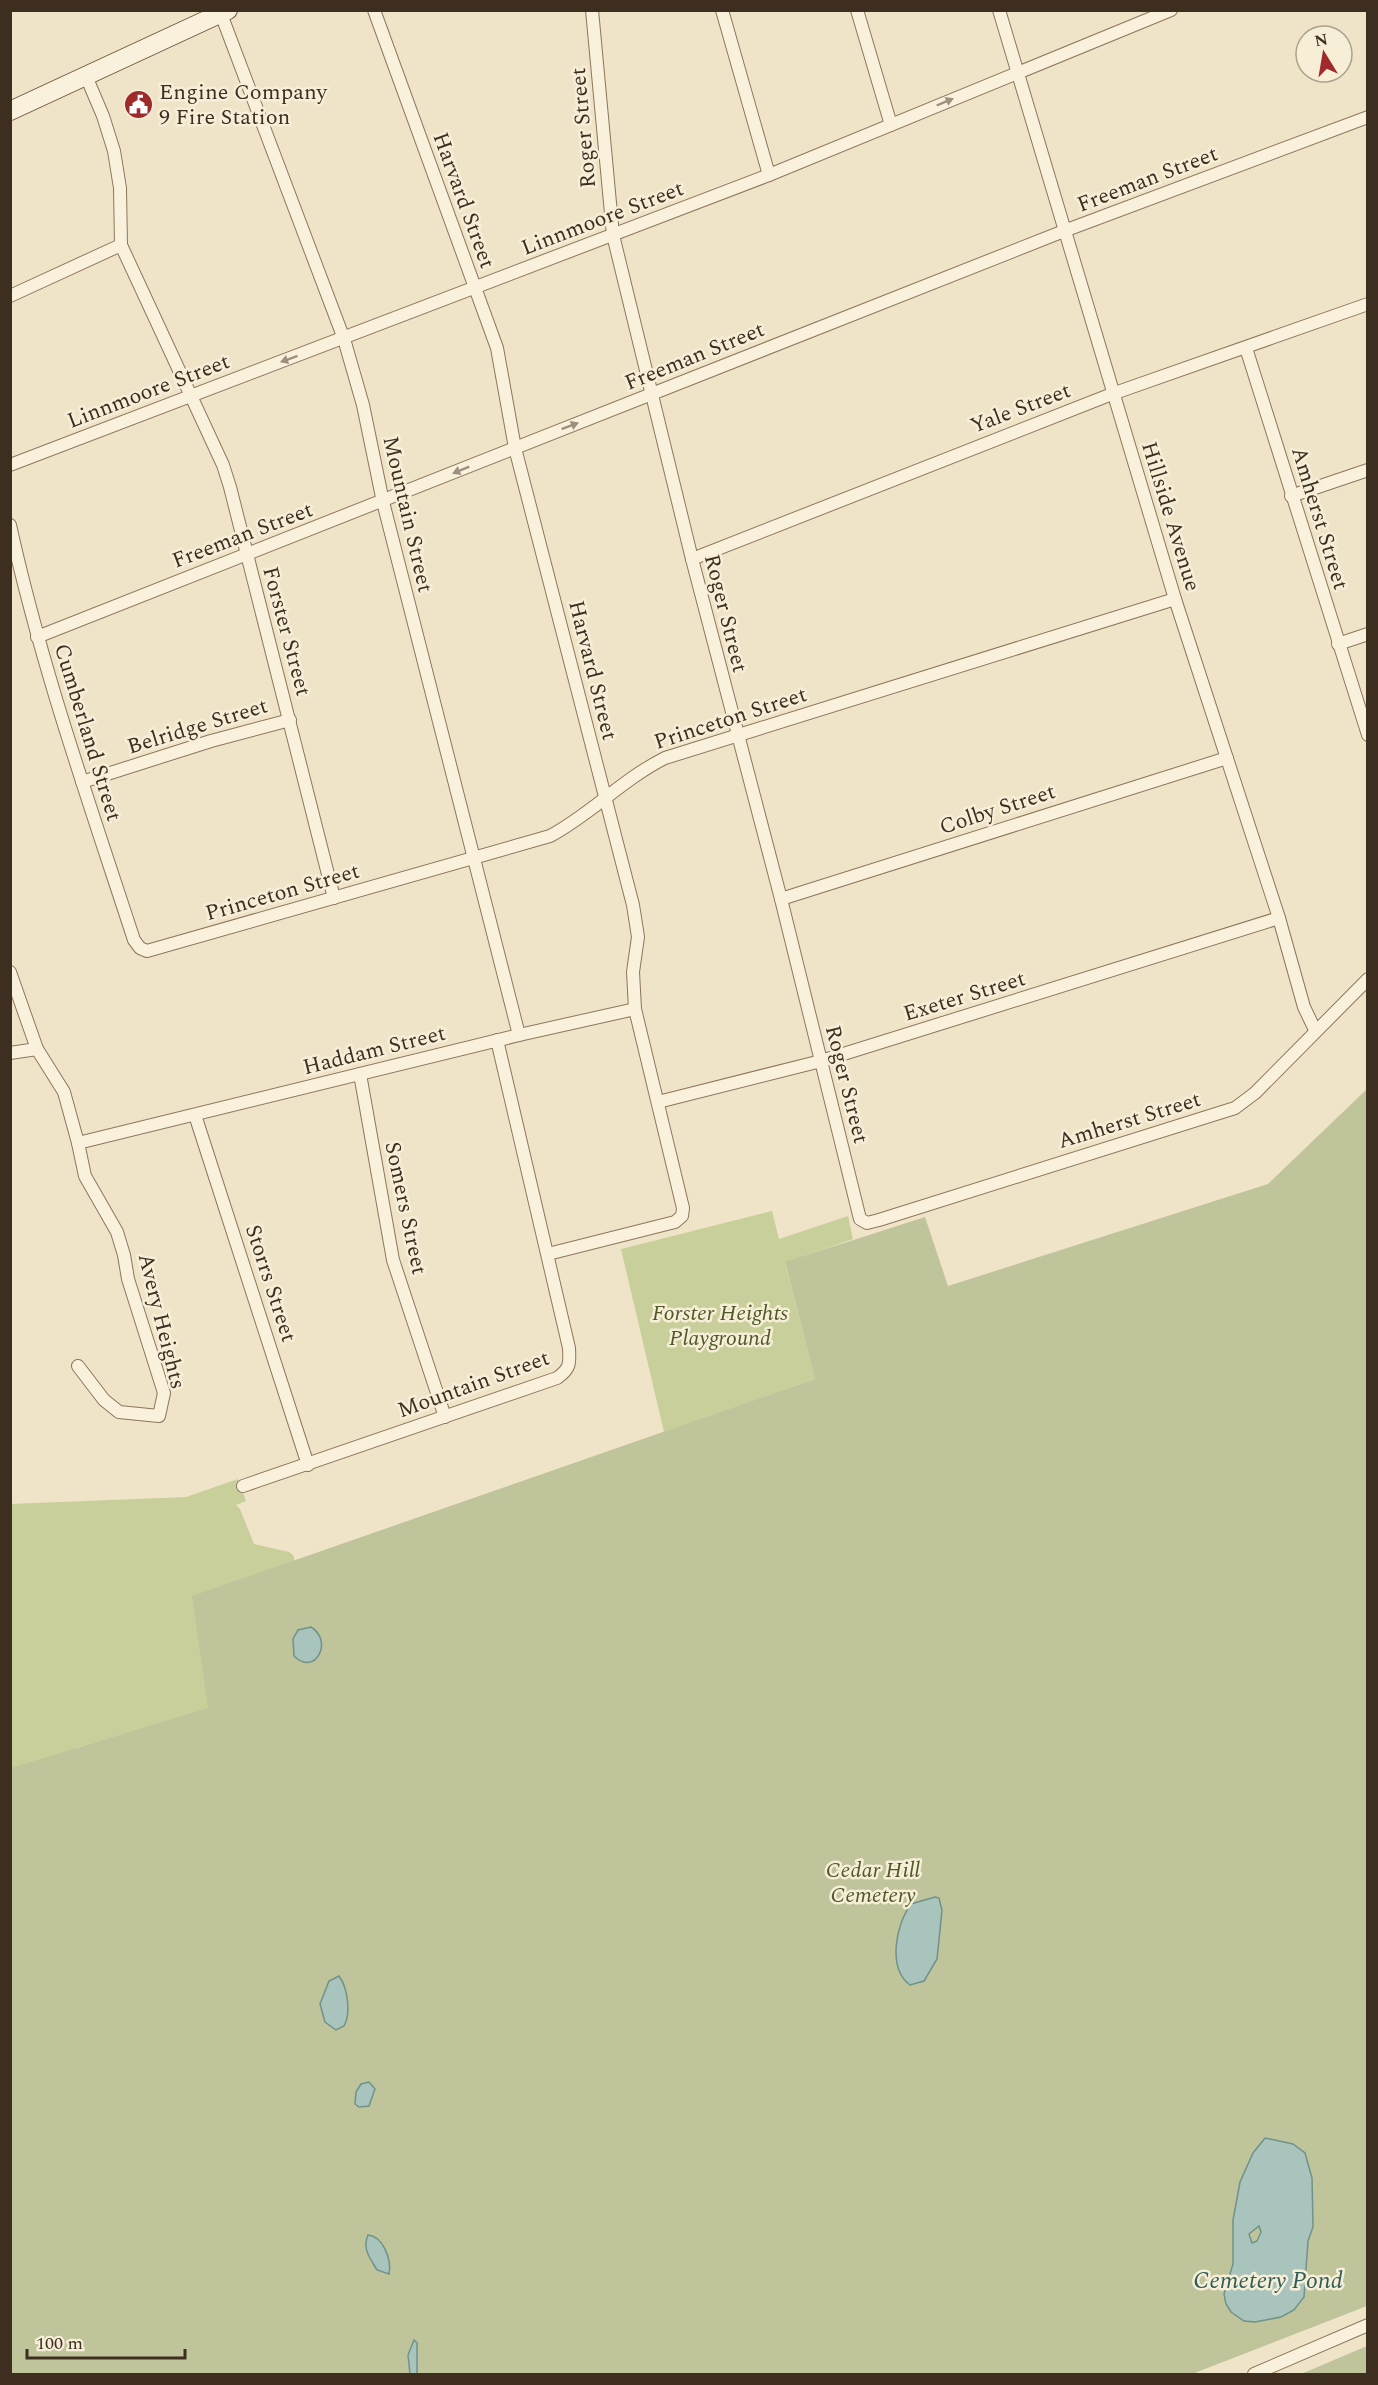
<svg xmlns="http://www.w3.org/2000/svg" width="1378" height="2385" viewBox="0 0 1378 2385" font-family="Spectral,serif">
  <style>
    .green { fill: #c9cf9b }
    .cemetery { fill: #bfc49a }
    .water { fill: #a9c4bc; stroke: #6f938a; stroke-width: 1.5; fill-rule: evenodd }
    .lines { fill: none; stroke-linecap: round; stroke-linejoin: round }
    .minor-casing { stroke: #8d765c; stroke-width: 14 }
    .secondary-casing { stroke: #6f573f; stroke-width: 20 }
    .minor { stroke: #faf1dc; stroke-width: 12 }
    .secondary { stroke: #faf1dc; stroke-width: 18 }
    .oneway { fill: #9c907e }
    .labels { text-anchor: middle; stroke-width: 5; stroke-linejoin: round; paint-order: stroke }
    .poi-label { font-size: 22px; fill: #3d2e20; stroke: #f7eed8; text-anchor: start }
    .street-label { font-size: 22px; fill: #3d2e20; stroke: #f7eed8 }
    .park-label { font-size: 22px; font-style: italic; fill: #4d5a26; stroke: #f7eed8 }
    .water-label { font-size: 24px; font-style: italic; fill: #2f5d5a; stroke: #f7eed8 }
  </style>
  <rect width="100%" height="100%" fill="#f0e4c8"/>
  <g class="green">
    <polygon points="772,1211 779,1239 848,1216 853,1239 785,1263 815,1379 664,1432 621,1249"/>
    <polygon points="238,1479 246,1501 236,1505 240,1509 254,1544 289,1552 293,1555 296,1565 210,1709 76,1748 74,1752 11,2374 10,1504 186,1497"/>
  </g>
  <g class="cemetery">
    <polygon points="1367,1089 1367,2306 1192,2374 11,2374 11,1768 208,1708 192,1596 815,1379 785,1262 925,1217 948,1286 1268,1184"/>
    <polygon points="1367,2346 1367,2374 1301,2374"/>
  </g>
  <g class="water">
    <path d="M311,1627C334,1641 315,1677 294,1656L293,1639L298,1630Z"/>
    <path d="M935,1897L939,1898L942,1910L937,1959L924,1981L910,1985C887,1968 896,1924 911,1904Z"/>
    <path d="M339,1976C348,1988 351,2014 344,2026L336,2030L325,2022L320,2004L329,1981Z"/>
    <polygon points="369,2082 375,2089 369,2106 359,2107 355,2104 356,2092 361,2084"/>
    <path d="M1265,2138L1293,2144L1305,2153L1312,2178L1313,2227L1308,2241L1304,2297L1294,2310L1281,2317L1255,2322L1244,2321L1231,2312L1226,2304L1224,2294L1233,2264V2220L1240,2182L1253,2153ZM1259,2226L1261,2232L1257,2241L1252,2243L1249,2234Z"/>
    <path d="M368,2235C383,2236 392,2260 389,2274L377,2270C370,2258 362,2249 368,2235Z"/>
    <polygon points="414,2340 417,2343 417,2372 416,2374 410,2374 408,2355"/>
  </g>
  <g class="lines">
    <defs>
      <g id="minor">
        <polyline points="374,10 497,348 515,448 633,905 638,937 633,972 635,1009 683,1208 682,1216 675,1222 548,1254"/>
        <polyline points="592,10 613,235 692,559 781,899 860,1219 867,1223 879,1220 1235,1108 1255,1093 1368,979"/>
        <polyline points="722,10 769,175"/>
        <polyline points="857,10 891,125"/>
        <polyline points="999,10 1175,599 1279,918 1304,1007 1315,1030"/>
        <polyline points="221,14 344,339 363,405 383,502 519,1035"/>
        <polyline points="86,76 103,116 114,151 120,188 121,245 223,465 230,487 334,898"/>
        <polyline points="10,296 121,245"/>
        <polyline points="1246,348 1368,735"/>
        <polyline points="10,465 769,175 1171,10"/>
        <polyline points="1291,496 1368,470"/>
        <path d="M10,525C41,666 89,802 134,940L140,948L147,951L550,836C591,814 623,779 665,758L1175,599"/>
        <polyline points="692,559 1112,394 1368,304"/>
        <polyline points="37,637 1064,231 1368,117"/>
        <polyline points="1338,644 1368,634"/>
        <polyline points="82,782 211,741 290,720"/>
        <polyline points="781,899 1227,758"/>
        <polyline points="10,972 37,1049 64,1092 78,1143 519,1035 635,1009"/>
        <polyline points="10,1053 37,1049"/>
        <polyline points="360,1074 393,1260 445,1417"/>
        <polyline points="658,1102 821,1061 1279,918"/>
        <polyline points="195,1115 308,1465"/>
        <polyline points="78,1366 104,1400 119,1412 159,1416 164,1393 128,1279 124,1255 117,1232 85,1176 78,1143"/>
        <path d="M243,1486L557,1378C570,1369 570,1364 569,1348L497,1040"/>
        <polyline points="1254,2374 1368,2325"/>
      </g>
      <polyline id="secondary" points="10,111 228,10"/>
    </defs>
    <use href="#minor" class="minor-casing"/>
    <use href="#secondary" class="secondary-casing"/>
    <use href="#minor" class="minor"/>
    <use href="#secondary" class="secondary"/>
  </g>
  <defs><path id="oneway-solid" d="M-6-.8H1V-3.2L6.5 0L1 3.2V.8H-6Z" transform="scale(1.5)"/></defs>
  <g class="oneway">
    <use href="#oneway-solid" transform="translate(945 102) rotate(-23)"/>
    <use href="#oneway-solid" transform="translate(289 359) rotate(160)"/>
    <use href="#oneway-solid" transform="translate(570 426) rotate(-21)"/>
    <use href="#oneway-solid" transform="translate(461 470) rotate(158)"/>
  </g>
  <defs>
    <symbol id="civic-disc" viewBox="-11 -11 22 22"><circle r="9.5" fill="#9e2a2b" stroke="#f7eed8"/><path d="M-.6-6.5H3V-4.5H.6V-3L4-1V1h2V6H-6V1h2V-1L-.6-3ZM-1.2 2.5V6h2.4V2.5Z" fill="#fff"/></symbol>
  </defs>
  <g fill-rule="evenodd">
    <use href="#civic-disc" x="122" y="88" width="33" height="33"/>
  </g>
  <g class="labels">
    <g class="poi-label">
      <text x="159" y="99">Engine Company<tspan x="159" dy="25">9 Fire Station</tspan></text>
    </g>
    <g class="street-label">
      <text transform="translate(582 128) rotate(-95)" y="8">Roger Street</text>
      <text transform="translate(1147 178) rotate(-21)" y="8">Freeman Street</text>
      <text transform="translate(465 200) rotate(70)" y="8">Harvard Street</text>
      <text transform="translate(602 217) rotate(-21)" y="8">Linnmoore Street</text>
      <text transform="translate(694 355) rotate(-22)" y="8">Freeman Street</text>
      <text transform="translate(148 390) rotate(-21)" y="8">Linnmoore Street</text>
      <text transform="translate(1020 407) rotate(-21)" y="8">Yale Street</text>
      <text transform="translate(409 514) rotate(77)" y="8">Mountain Street</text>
      <text transform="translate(1172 516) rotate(73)" y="8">Hillside Avenue</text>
      <text transform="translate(1321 518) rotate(73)" y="8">Amherst Street</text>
      <text transform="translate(242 534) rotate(-21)" y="8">Freeman Street</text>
      <text transform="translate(727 613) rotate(76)" y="8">Roger Street</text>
      <text transform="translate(288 631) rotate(75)" y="8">Forster Street</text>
      <text transform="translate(594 670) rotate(76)" y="8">Harvard Street</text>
      <text transform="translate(730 717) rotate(-18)" y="8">Princeton Street</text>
      <text transform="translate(197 725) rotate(-17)" y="8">Belridge Street</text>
      <text transform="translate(89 732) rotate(73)" y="8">Cumberland Street</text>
      <text transform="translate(997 808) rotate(-18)" y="8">Colby Street</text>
      <text transform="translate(282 891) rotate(-16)" y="8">Princeton Street</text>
      <text transform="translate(964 995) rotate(-17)" y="8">Exeter Street</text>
      <text transform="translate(374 1049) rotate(-14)" y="8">Haddam Street</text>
      <text transform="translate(848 1084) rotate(76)" y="8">Roger Street</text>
      <text transform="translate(1129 1119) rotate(-17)" y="8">Amherst Street</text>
      <text transform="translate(407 1208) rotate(78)" y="8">Somers Street</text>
      <text transform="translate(272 1283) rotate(72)" y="8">Storrs Street</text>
      <text transform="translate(163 1321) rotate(76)" y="8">Avery Heights</text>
      <text transform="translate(473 1383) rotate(-20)" y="8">Mountain Street</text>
    </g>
    <g class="park-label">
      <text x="720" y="1320">Forster Heights<tspan x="720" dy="25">Playground</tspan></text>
      <text x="873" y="1877">Cedar Hill<tspan x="873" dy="25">Cemetery</tspan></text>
    </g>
    <g class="water-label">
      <text x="1268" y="2288">Cemetery Pond</text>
    </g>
  </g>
  <rect width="1378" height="2385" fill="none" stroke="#3d2e20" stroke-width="24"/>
  <g transform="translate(1324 54) rotate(349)"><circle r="28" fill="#f7eed8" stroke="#ada18e" stroke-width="1.5"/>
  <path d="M0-4.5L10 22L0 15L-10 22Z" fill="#9e2a2b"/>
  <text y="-9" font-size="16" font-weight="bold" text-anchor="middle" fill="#3d2e20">N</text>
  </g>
  <path d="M27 2349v9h158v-9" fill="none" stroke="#3d2e20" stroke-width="3"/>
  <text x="36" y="2349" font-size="18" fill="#3d2e20" stroke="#f7eed8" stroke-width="4.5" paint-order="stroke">100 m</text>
</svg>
